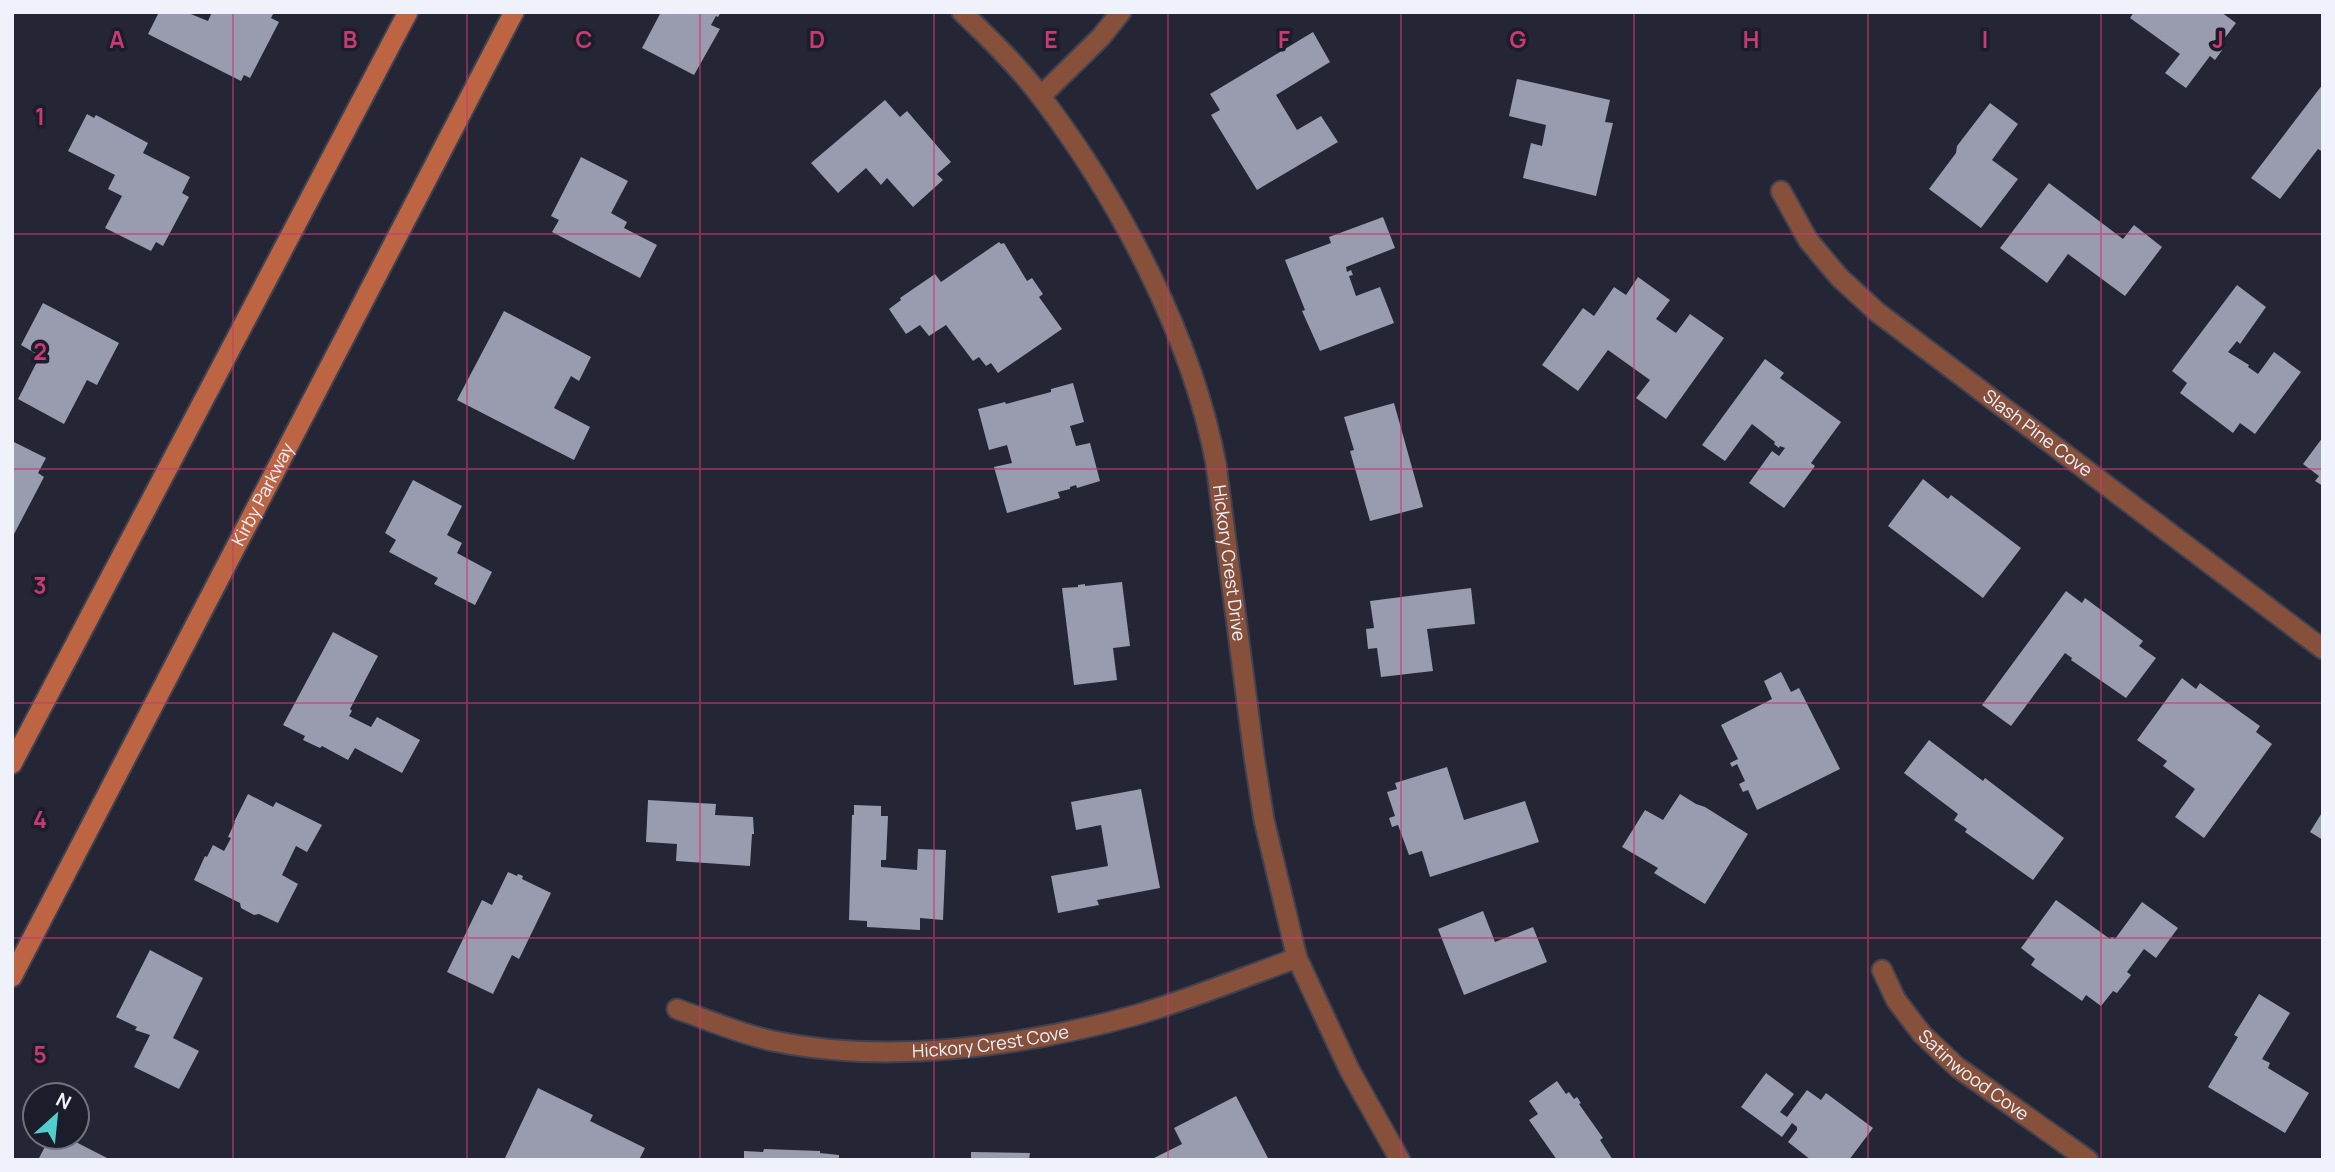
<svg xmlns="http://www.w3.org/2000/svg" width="2335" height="1172" viewBox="0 0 2335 1172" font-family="Manrope,sans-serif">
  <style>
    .building { fill: #999bae }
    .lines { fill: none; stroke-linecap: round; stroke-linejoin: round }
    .minor-casing { stroke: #404251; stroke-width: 23 }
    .secondary-casing { stroke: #404251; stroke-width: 23 }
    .minor { stroke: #87503b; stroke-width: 19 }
    .secondary { stroke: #bd6543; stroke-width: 19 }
    .grid { fill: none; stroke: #c93973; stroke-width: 2; stroke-opacity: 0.55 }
    .labels { text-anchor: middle; stroke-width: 7; stroke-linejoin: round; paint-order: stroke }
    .street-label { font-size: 18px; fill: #eff1fb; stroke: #1b1d2b }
    .grid-label { font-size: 23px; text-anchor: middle; font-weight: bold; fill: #c93973; stroke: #1b1d2b; stroke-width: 7; stroke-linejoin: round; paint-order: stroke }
  </style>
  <rect width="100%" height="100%" fill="#242635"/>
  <g class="building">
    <polygon points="159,12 186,12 208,21 212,12 274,12 271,18 279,22 250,78 244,75 241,81 148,34"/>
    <polygon points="661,12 721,12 718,17 716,16 711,25 720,29 694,75 642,48"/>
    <polygon points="2134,12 2221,12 2236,23 2221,43 2225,46 2215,60 2210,56 2186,88 2165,73 2180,54 2130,18"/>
    <polygon points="1313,32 1330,62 1276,95 1297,130 1321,116 1338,142 1257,190 1211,115 1220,110 1210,94"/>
    <polygon points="1517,79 1610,100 1605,122 1613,123 1596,196 1523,178 1531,143 1542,146 1546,125 1509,116"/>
    <polygon points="2323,84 2323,152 2318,149 2280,199 2251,178"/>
    <polygon points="885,100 900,117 907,111 951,162 937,174 943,180 913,207 887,178 881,185 866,168 838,193 811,163"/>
    <polygon points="1990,103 2018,124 1992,160 2018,179 1981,228 1929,189 1956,153 1957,146"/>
    <polygon points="87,114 94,118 96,115 148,143 143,153 190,177 182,193 189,197 163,246 156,242 151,251 105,228 122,196 108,189 115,175 68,151"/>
    <polygon points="581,157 628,181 611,213 627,222 624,228 657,245 640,278 552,232 559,220 551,216"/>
    <polygon points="2049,183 2123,239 2134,225 2162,247 2125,296 2068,254 2047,283 2000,248"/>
    <polygon points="1383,217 1395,248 1346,267 1347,272 1351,270 1353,275 1349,276 1356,296 1380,287 1394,323 1320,351 1302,311 1305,310 1285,260 1331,243 1329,237"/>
    <polygon points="999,242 1001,244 1004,243 1027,281 1032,278 1043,294 1039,297 1062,329 998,373 991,363 986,366 979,357 973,361 946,325 929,336 920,325 906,334 889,309 901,300 900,298 935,274 941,282"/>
    <polygon points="1638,277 1670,300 1656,319 1676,333 1690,314 1724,338 1666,419 1636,398 1650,380 1608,350 1578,391 1542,365 1583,308 1594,316 1614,287 1626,295"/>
    <polygon points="2237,285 2266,307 2240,344 2237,341 2228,352 2249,365 2248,367 2258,374 2274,352 2301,372 2255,434 2240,423 2233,433 2180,393 2187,383 2172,371"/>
    <polygon points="43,303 119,343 97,385 87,380 64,424 18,399 40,356 21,345"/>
    <polygon points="504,311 591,357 579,381 571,376 554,408 590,427 574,460 457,400"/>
    <polygon points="1765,359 1784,373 1780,378 1841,422 1811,463 1815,466 1784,508 1749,483 1772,451 1779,456 1785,448 1780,446 1779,448 1774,444 1775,442 1752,424 1725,461 1702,445"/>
    <polygon points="1073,383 1084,422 1070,426 1076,446 1090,443 1100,481 1077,488 1076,485 1070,487 1070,489 1058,492 1060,498 1007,513 994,467 1012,463 1007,445 989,450 978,409 1005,402 1006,404 1051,392 1051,389"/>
    <polygon points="1394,403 1423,507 1370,521 1350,451 1354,450 1344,417"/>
    <polygon points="2323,437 2323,486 2315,481 2319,476 2303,464"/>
    <polygon points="12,441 46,458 38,473 44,477 12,538"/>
    <polygon points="1923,479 1948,499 1951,495 2021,548 1983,598 1888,526"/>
    <polygon points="413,480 462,506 447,535 462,543 457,553 492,572 475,605 434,584 438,578 389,552 396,540 385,533"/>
    <polygon points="1122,582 1130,646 1113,648 1117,680 1074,685 1062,588 1078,587 1078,585 1085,584 1085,586"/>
    <polygon points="1471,588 1475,624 1427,629 1433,671 1381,677 1377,648 1368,649 1366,629 1374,628 1370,601"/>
    <polygon points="2066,591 2082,603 2085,598 2143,641 2139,646 2156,658 2126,698 2071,660 2072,658 2065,653 2011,726 1982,705"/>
    <polygon points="333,632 378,656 350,709 352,711 349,716 371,727 377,717 420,740 402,773 355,748 348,760 322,746 320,748 303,740 305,736 283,725"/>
    <polygon points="1781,672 1791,692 1799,688 1840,769 1757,810 1748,790 1743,792 1739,784 1745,781 1737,764 1732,767 1730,763 1738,759 1721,725 1772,699 1764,681"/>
    <polygon points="2182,678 2196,689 2200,683 2260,726 2256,732 2272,744 2204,838 2175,817 2195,789 2163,766 2167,761 2137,740"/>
    <polygon points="1929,740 1983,781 1985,778 2064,838 2033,880 1965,832 1967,829 1954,820 1958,814 1904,773"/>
    <polygon points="1447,767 1464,820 1525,801 1539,842 1430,877 1422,851 1409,855 1398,825 1392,827 1389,818 1395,816 1387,792 1397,789 1395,783"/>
    <polygon points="1141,789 1160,888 1097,900 1099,905 1058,913 1051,876 1108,866 1101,825 1076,830 1071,802"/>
    <polygon points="248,794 273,807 276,802 322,825 307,852 296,846 282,875 298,884 278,923 259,914 254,915 241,908 240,903 194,880 205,856 207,857 213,845 224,851 231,838 228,837 235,822 234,822"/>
    <polygon points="1680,794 1696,804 1705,807 1748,834 1705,904 1654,873 1658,868 1622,847 1645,810 1663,820"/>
    <polygon points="648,800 716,804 715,815 753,817 754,834 752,834 750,866 676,861 677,844 646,842"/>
    <polygon points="854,805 881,806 881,816 888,816 886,860 881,860 881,867 917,870 918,849 946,850 943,920 920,918 920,930 867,927 867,921 849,920 852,815 854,815"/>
    <polygon points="2323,811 2323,840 2310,832"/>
    <polygon points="508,872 517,876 518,874 523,876 522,879 551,893 519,959 512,955 493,994 447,972 482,900 492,905"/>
    <polygon points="2056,900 2110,939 2112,937 2115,939 2142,902 2178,928 2156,958 2144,949 2127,972 2131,975 2117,993 2113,991 2101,1006 2086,995 2082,1001 2031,965 2035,959 2021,948"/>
    <polygon points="1483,911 1495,942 1533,927 1547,962 1464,995 1438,929"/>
    <polygon points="150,950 203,978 173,1038 199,1051 179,1089 134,1067 150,1035 135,1030 137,1027 116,1017"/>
    <polygon points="2259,994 2290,1013 2262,1059 2270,1063 2268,1068 2309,1093 2285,1133 2208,1087 2238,1037 2234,1035"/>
    <polygon points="1766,1073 1794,1094 1780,1112 1787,1117 1807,1090 1821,1100 1826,1093 1873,1128 1849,1160 1811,1160 1788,1142 1797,1130 1797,1127 1792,1123 1782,1137 1741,1107"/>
    <polygon points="1557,1081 1566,1094 1569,1092 1574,1099 1577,1097 1581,1103 1579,1104 1603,1138 1600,1140 1613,1160 1557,1160 1529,1120 1538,1114 1529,1101"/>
    <polygon points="538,1088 593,1115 590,1121 645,1148 639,1160 504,1160"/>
    <polygon points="1236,1096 1269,1160 1150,1160 1182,1144 1174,1128"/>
    <polygon points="50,1137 66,1137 111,1160 38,1160"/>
    <polygon points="764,1149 820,1151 820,1153 839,1155 839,1160 744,1160 744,1151 763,1152"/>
    <polygon points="971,1152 1030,1153 1029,1160 971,1160"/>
  </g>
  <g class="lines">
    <defs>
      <g id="minor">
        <path id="s1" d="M962,12C990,39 1019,67 1042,98C1120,201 1192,337 1216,464L1254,756L1264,820L1297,958L1349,1069L1400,1160"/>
        <polyline points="1041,96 1101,37 1121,12"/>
        <path id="s2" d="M1781,191L1808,240L1839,277L1877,312L2323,649"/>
        <path id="s3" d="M1882,970L1896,1000L1922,1034L1957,1067L2088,1160"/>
        <path id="s4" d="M677,1009C708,1020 740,1034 773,1041C887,1065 1025,1046 1136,1015C1191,999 1244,977 1297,958"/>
      </g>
      <g id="secondary">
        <polyline points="12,764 408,12"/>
        <path id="s5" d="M12,977L514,12"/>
      </g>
    </defs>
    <use href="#minor" class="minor-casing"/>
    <use href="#secondary" class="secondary-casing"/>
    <use href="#minor" class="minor"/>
    <use href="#secondary" class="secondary"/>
  </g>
  <path class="grid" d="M233,12V1160M467,12V1160M700,12V1160M934,12V1160M1168,12V1160M1401,12V1160M1634,12V1160M1868,12V1160M2101,12V1160M12,234H2323M12,469H2323M12,703H2323M12,938H2323"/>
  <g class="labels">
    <g class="street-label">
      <text dy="6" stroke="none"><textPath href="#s2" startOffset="357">Slash Pine Cove</textPath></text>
      <text dy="6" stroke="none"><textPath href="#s5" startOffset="544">Kirby Parkway</textPath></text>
      <text dy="6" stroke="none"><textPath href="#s1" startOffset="626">Hickory Crest Drive</textPath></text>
      <text dy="6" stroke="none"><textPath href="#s4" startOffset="320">Hickory Crest Cove</textPath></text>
      <text dy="6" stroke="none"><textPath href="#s3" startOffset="142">Satinwood Cove</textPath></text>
    </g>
  </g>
  <g class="grid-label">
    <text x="117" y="48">A</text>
    <text x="350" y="48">B</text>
    <text x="584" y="48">C</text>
    <text x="817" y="48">D</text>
    <text x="1051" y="48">E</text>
    <text x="1284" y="48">F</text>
    <text x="1518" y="48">G</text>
    <text x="1751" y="48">H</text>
    <text x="1985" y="48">I</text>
    <text x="2218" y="48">J</text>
    <text x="40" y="125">1</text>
    <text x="40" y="360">2</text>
    <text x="40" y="594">3</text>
    <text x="40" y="828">4</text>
    <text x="40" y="1063">5</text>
  </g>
  <rect width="2335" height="1172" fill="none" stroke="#eff1fb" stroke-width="28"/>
  <g transform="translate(56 1116) rotate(27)"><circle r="33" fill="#1b1d2b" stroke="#70727e" stroke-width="2"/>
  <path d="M0-5L12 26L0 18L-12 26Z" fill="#52cdce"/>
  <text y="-10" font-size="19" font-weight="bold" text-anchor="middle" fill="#eff1fb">N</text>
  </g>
</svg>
